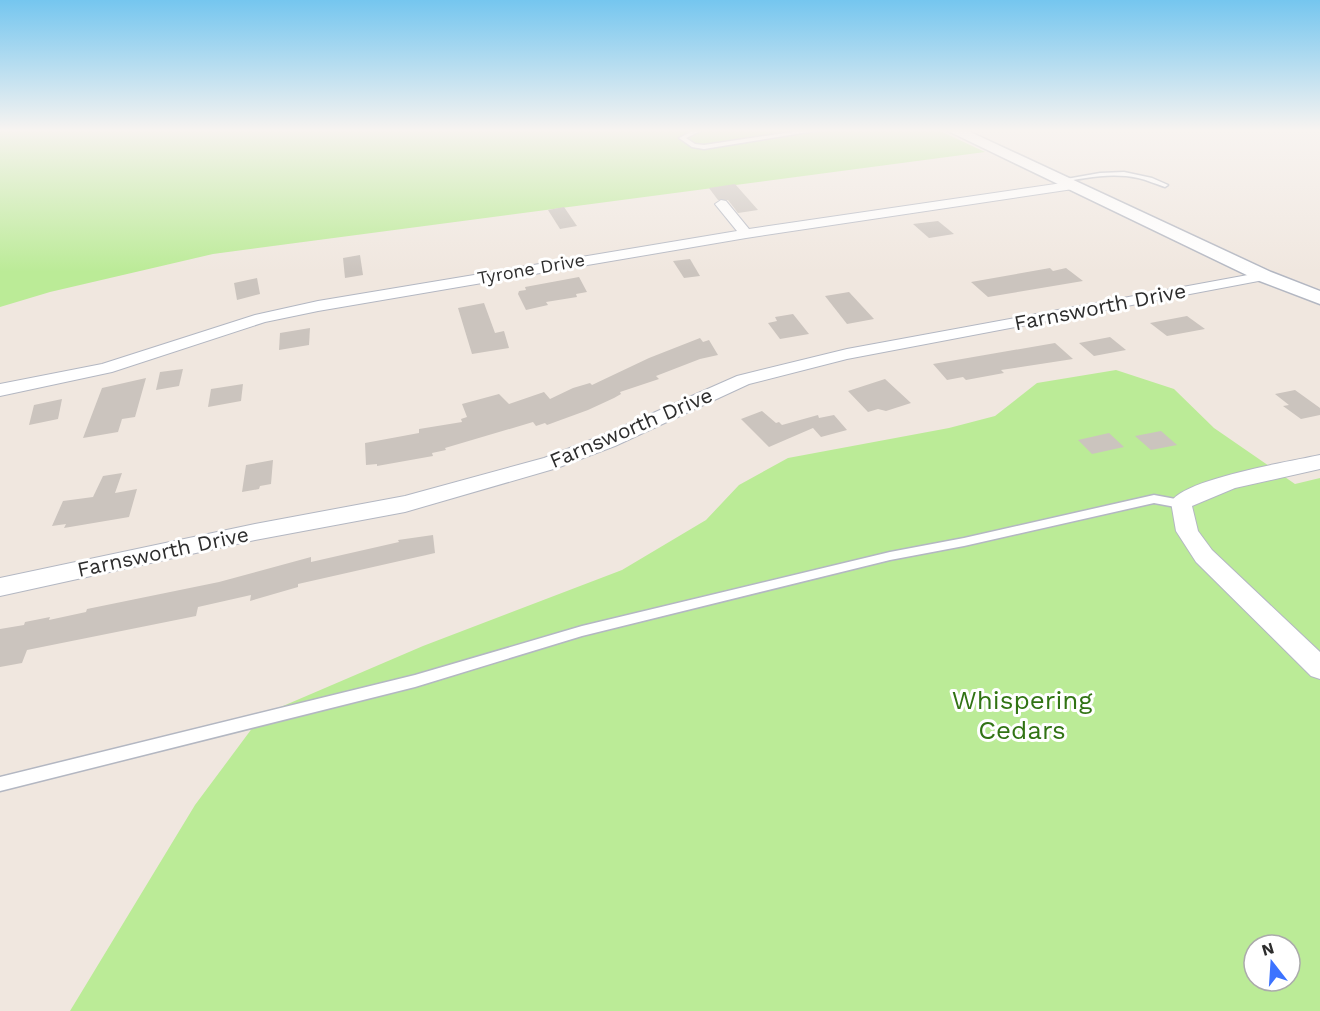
<svg xmlns="http://www.w3.org/2000/svg" width="1320" height="1011" viewBox="0 0 1320 1011" font-family="'Work Sans',sans-serif">
  <style>
    .green { fill: #bbeb97; fill-rule: evenodd }
    .building { fill: #cbc4be }
    .lines { fill: none; stroke-linecap: round; stroke-linejoin: round }
    .lane-casing { stroke: #b3b7c2; stroke-width: 3 }
    .street-casing { stroke: #b3b7c2; stroke-width: 2 }
    .secondary-casing { stroke: #b3b7c2; stroke-width: 3 }
    .lane { fill: #fff; fill-rule: evenodd }
    .street { fill: #fff; fill-rule: evenodd }
    .secondary { fill: #fff; fill-rule: evenodd }
    .labels { text-anchor: middle; stroke-width: 6; stroke-linejoin: round; paint-order: stroke }
    .far-street-label { font-size: 18px; fill: #2d2d2d; stroke: #fff }
    .street-label { font-size: 21px; fill: #2d2d2d; stroke: #fff }
    .near-park-label { font-size: 26px; fill: #317314; stroke: #fff }
  </style>
  <rect width="100%" height="100%" fill="#f0e7df"/>
  <g class="green">
    <polygon points="0,130 938,130 985,152 213,254 50,292 0,307"/>
    <path d="M1116,370L1174,389L1214,428L1295,484L1320,478V1011H70L195,805L262,715L423,646L622,570L706,520L739,485L788,458L949,428L995,416L1037,383ZM1254,945H1290V981H1254Z"/>
  </g>
  <g class="building">
    <polygon points="735,184 758,210 738,213 728,200 718,200 709,188"/>
    <polygon points="564,207 577,226 560,229 548,210"/>
    <polygon points="938,221 954,234 929,238 913,224"/>
    <polygon points="360,255 363,275 345,278 343,258"/>
    <polygon points="690,259 700,276 684,278 673,261"/>
    <polygon points="1050,268 1053,271 1066,268 1083,281 988,297 971,282"/>
    <polygon points="579,277 587,292 576,294 577,297 546,302 548,305 526,310 518,294 519,291 526,290 525,287"/>
    <polygon points="257,278 260,294 237,300 234,283"/>
    <polygon points="849,292 874,319 847,324 825,296"/>
    <polygon points="484,303 495,333 504,331 509,348 472,354 458,308"/>
    <polygon points="793,314 809,334 780,339 768,323 777,321 775,317"/>
    <polygon points="1187,316 1205,329 1167,336 1150,323"/>
    <polygon points="310,328 309,345 279,350 280,333"/>
    <polygon points="1110,337 1126,350 1094,356 1079,343"/>
    <polygon points="700,338 703,342 709,340 718,355 700,359 656,376 659,379 620,392 621,394 614,398 588,410 547,425 545,423 536,426 533,422 445,448 446,450 432,453 433,456 377,466 377,464 366,465 365,443 419,433 419,429 462,422 461,419 467,417 462,404 499,394 509,404 544,392 550,399 573,388 590,383 592,385 649,358"/>
    <polygon points="1055,343 1073,359 1001,370 1004,373 966,380 963,377 947,380 933,364"/>
    <polygon points="183,369 179,386 156,390 160,372"/>
    <polygon points="146,378 135,417 122,419 118,432 83,438 102,388"/>
    <polygon points="885,379 911,403 886,411 878,409 868,412 848,391"/>
    <polygon points="243,384 241,401 208,407 211,389"/>
    <polygon points="1295,390 1320,408 1320,415 1301,419 1283,406 1289,405 1275,394"/>
    <polygon points="62,399 58,419 29,425 34,405"/>
    <polygon points="762,411 776,423 779,422 782,425 818,415 819,418 834,415 847,430 821,437 813,428 769,447 741,419"/>
    <polygon points="1161,431 1177,445 1151,450 1135,436"/>
    <polygon points="1109,433 1124,447 1092,454 1078,440"/>
    <polygon points="273,460 271,484 260,486 259,489 242,492 246,465"/>
    <polygon points="122,473 115,493 137,489 129,517 64,528 66,524 52,526 63,501 93,497 103,476"/>
    <polygon points="433,535 435,553 298,584 298,587 250,601 251,595 198,607 196,616 27,650 22,663 0,667 0,629 24,625 25,622 50,617 49,620 86,612 87,609 219,582 311,557 311,562 399,542 398,540"/>
  </g>
  <g class="lines">
    <defs>
      <g id="lane">
        <polygon points="695,130 703,130 686,138 695,144 704,145 805,130 821,130 704,149 692,147 679,138"/>
        <path d="M1124,172L1152,178L1168,185L1165,187C1156,184 1147,180 1138,178C1111,172 1084,178 1058,183L1055,181L1100,173Z"/>
        <polygon points="1154,495 1181,500 1186,504 1181,508 1154,503 964,546 890,560 582,636 415,687 0,791 0,777 415,675 582,626 890,552 964,538"/>
      </g>
      <g id="street">
        <polygon points="1069,182 1075,186 1073,189 746,238 318,311 265,322 112,372 0,396 0,384 102,364 255,315 318,301 737,231 715,204 721,200 726,201 749,229"/>
        <polygon points="1264,272 1269,273 1271,276 1269,279 847,359 749,384 615,446 557,468 405,512 255,540 0,596 0,578 255,524 405,496 544,458 601,436 737,376 847,349"/>
        <path d="M1320,455V469L1235,488L1192,506L1198,531L1212,550L1320,652V679L1311,676L1196,562L1176,531L1171,502C1183,479 1292,461 1320,455Z"/>
      </g>
      <polygon id="secondary" points="946,130 966,130 1271,272 1320,291 1320,304 1257,280"/>
    </defs>
    <use href="#lane" class="lane-casing"/>
    <use href="#street" class="street-casing"/>
    <use href="#secondary" class="secondary-casing"/>
    <use href="#lane" class="lane"/>
    <use href="#street" class="street"/>
    <use href="#secondary" class="secondary"/>
  </g>
  <linearGradient id="sky" x2="0" y2="1"><stop stop-color="#75c6ef"/><stop offset="0.48" stop-color="#f8f4f1"/><stop offset="1" stop-color="#f8f4f1" stop-opacity="0"/></linearGradient>
  <rect width="1320" height="272" fill="url(#sky)"/>
  <g class="labels">
    <g class="far-street-label">
      <text transform="translate(531 269) rotate(-10)" y="6">Tyrone Drive</text>
    </g>
    <g class="street-label">
      <text transform="translate(1100 307) rotate(-11)" y="7">Farnsworth Drive</text>
      <text transform="translate(631 428) rotate(-23)" y="7">Farnsworth Drive</text>
      <text transform="translate(163 552) rotate(-12)" y="7">Farnsworth Drive</text>
    </g>
    <g class="near-park-label">
      <text x="1022" y="709">Whispering<tspan x="1022" dy="30">Cedars</tspan></text>
    </g>
  </g>
  <g transform="translate(1272 963) rotate(343)"><circle r="28" fill="#ffffff" stroke="#ababab" stroke-width="1.5"/>
  <path d="M0-4.5L10 22L0 15L-10 22Z" fill="#3c73ff"/>
  <text y="-9" font-size="16" font-weight="bold" text-anchor="middle" fill="#2d2d2d">N</text>
  </g>
</svg>
